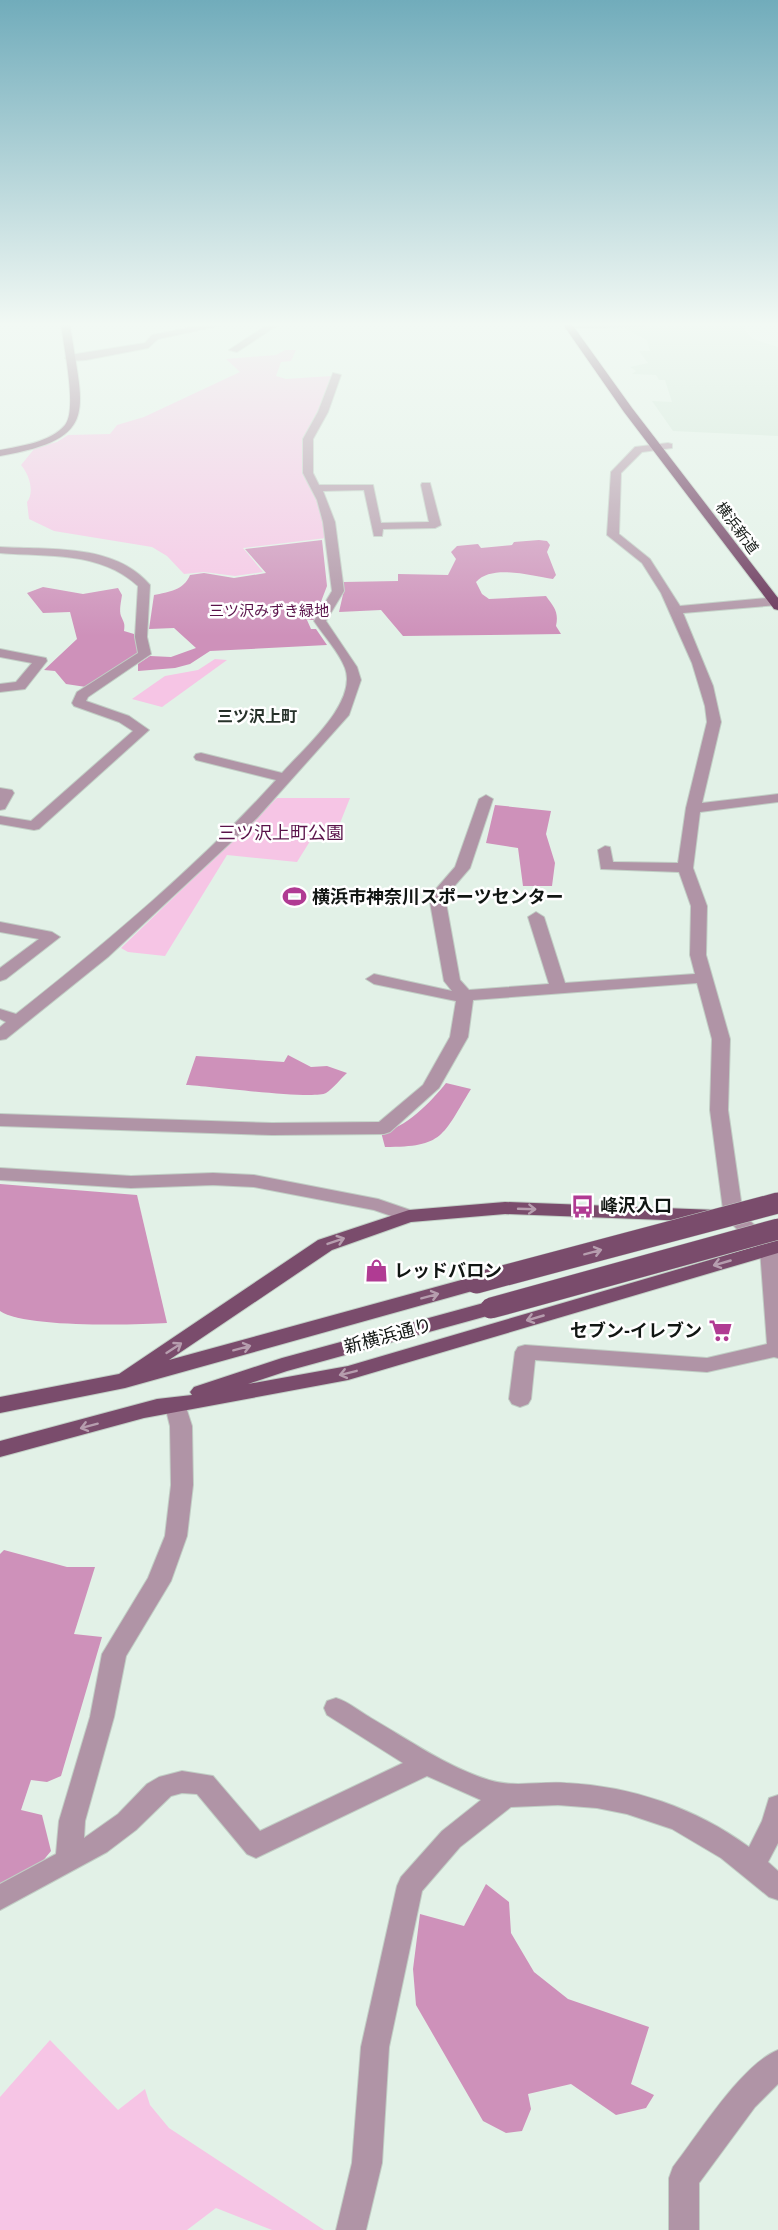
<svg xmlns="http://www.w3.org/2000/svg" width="778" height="2230" viewBox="0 0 778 2230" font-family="Helvetica,'Noto Sans JP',sans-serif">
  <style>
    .built { fill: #d0e6d7 }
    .green { fill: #f6c5e5 }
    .forest { fill: #ce91ba }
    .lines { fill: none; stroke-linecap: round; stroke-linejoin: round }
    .street-casing { stroke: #c1cec5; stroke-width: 2 }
    .secondary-casing { stroke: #c1cec5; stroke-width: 2 }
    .primary-casing { stroke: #c1cec5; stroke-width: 2 }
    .highway-casing { stroke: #c1cec5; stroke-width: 2 }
    .street { fill: #b094a6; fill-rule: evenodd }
    .secondary { fill: #916a84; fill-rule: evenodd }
    .primary { fill: #7a4c6c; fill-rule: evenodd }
    .highway { fill: #663157; fill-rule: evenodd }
    .primary-bridge-casing { stroke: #c1cec5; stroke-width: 22; stroke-linecap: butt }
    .primary-bridge { stroke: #7a4c6c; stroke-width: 21 }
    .oneway { stroke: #b69dae }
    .labels { text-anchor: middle; stroke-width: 5; stroke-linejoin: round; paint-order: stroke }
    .far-street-label { font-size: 15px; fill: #111613; stroke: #fff }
    .far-park-label { font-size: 15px; fill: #5a134a; stroke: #fff }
    .far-neighbourhood-label { font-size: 16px; font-weight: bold; fill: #27322a; stroke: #fff }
    .park-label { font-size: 18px; fill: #5a134a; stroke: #fff }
    .poi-label { font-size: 18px; font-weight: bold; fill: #111613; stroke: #fff; text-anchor: start }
    .street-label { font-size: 18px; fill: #111613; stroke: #fff }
  </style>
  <rect width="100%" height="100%" fill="#e2f1e7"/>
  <polygon class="built" points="677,323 746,323 745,331 753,339 778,347 778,436 673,431 652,401 672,402 665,380 659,380 656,375 632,374 636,371 630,367 648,363 639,351 650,351 647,340 620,326 658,326"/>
  <g class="green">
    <path d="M285,350H296L291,361L281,362L276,376L286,379L332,376L324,399L303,438V474L319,499L326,538L243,548L263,572L235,576L204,572L184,574L167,556L152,547L54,531L29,519L27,502C35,492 29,474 21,465L35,448L57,442L68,435L110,434L117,425L144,417L240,372L226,359L276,355Z"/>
    <polygon points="215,659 227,660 162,707 132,699 165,676 198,670"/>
    <polygon points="277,798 350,798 340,823 332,834 312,838 297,862 227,855 165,956 128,952 121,948"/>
    <polygon points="50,2040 118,2110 145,2089 150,2105 169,2128 324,2230 272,2230 216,2208 187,2230 0,2230 0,2097"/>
  </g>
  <g class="forest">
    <path d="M322,540L327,586L314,620H307L311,629H316L327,645L210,651L190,664L175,668L138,671V664L150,656L171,657L196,648L174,628L149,629L154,595C169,592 184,590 190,575L204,573L234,578L266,573L245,549Z"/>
    <path d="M539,540L547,541L550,545L547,552L556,575L553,579C531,576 492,564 476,582L482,594L489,599L546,596C554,607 559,612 556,626L561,634L403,636L381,610L339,612L344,590L343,582L398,581V574L448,575L456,559L451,552L457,546L478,544L481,548L512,545L514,542Z"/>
    <path d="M43,587L83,594L118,588L122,595C121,602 119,610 121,616C124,623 125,623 124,631L134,634L138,654L86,687L66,684L55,671L44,670L77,639L70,612L43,613L27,593Z"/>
    <polygon points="495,805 551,811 546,834 555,863 552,886 523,886 518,848 486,843"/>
    <path d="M288,1055L311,1067L327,1066L347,1073C340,1079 334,1088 326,1093C313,1100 209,1086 186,1085L196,1056L284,1062Z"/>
    <path d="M446,1083L471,1089C442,1136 444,1147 385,1147L381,1132C405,1129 431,1102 446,1083Z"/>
    <path d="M0,1184L137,1195L167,1323C134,1325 24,1328 0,1311Z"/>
    <polygon points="4,1550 67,1567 95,1567 74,1634 102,1637 61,1776 47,1782 31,1780 21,1810 42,1815 51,1851 37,1868 0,1889 0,1554"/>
    <polygon points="486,1884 509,1902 511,1933 534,1972 568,1999 649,2027 631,2084 654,2095 646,2108 616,2115 571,2084 528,2094 531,2109 522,2131 506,2133 483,2121 416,2005 413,1969 420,1914 464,1926"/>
  </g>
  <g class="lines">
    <defs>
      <g id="street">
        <polygon points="212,323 232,323 158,339 148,348 86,360 70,361 65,358 70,355 145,343 152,335"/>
        <polygon points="270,323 281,323 237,352 229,350"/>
        <polygon points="579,323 649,323 645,326 576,328 574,326"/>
        <path d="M333,373L341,375L328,412L313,439V473L319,485H373L381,523L429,522L421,485L422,483H430L441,525L435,528L383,529L382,536H374L364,490L323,491L335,522L344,591L326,621L357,667L361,680L349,715L257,818L108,957L6,1039L0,1040V1027L6,1022L0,1019V1009L16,1014C106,943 200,864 276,780L196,760L194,757L196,754L201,753L282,773C303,749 358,703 345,668C339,652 324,636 314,621L332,591L323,522L317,500L303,473V439L318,412Z"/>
        <polygon points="668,443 672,444 672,448 642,452 621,473 619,534 650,559 680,606 778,597 778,605 683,613 713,686 721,722 702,803 778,794 778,802 700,812 693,868 707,906 706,955 730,1039 728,1110 743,1215 778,1245 778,1358 774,1357 707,1372 535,1360 531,1399 528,1404 520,1407 512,1404 509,1399 515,1352 518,1347 525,1345 707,1358 767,1344 760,1250 724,1217 710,1110 712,1039 697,983 473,1000 468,1037 439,1088 390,1132 384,1134 272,1135 0,1126 0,1114 272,1123 379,1122 423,1085 450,1037 456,1001 374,984 366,979 374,974 452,991 444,981 429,897 455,867 479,799 486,795 493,799 470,868 445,897 460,980 469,990 549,984 528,917 536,912 544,917 565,983 695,974 690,955 691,906 679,872 601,869 598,850 605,846 610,847 613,862 678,863 686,808 707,722 705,706 692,663 661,593 642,563 607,535 611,472 635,447"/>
        <path d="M0,547C49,550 115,543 150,585L147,637L151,654L88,697L86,701L129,716L149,730L39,829L34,830L0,824V816L31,821L133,731L119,722L74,706L72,703L77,692L138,653L135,637L138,586C100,551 48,557 0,553Z"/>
        <polygon points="0,649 46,658 47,661 25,689 0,692 0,684 16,682 32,663 0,657"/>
        <polygon points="0,788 12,790 14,793 5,809 0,810"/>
        <polygon points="0,922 52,932 60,937 6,979 0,981 0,968 39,939 0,932"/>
        <polygon points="0,1168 131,1176 213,1173 254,1175 378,1199 416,1212 419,1216 416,1220 409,1222 374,1210 254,1187 213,1185 131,1188 0,1180"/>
        <path d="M176,1398L184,1401L192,1426L193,1485L187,1536L171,1581L126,1656L114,1717L85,1821L84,1838L118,1814L147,1784L159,1777L182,1771L213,1776L260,1831L403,1763L327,1715L324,1708L327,1701L336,1698C349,1702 359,1711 371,1718C409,1740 447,1767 489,1780C515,1788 539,1781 566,1783C631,1786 696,1808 749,1847L762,1821L769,1798L778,1795V1843L768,1862L778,1871V1900L769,1897L721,1858L672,1829L627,1814L597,1808L558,1805L511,1807L460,1847L422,1891L389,2047L382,2163L366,2230H336L352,2163L361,2047L397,1886L401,1877L442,1831L481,1800L427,1776L256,1858L247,1854L197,1794L182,1793L171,1796L136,1830L107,1852L0,1910V1884L56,1854L59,1821L90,1717L102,1654L148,1578L165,1536L171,1485L170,1426L165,1406L168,1401Z"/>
        <path d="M778,2050V2084L755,2107L699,2183V2230H669V2178L673,2167C698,2135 742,2064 778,2050Z"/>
      </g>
      <path id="secondary" d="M61,323H70C81,409 104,438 0,456V450C21,446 51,442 65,425C78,410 63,345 61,323Z"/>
      <g id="primary">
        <polygon points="505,1202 716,1210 723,1212 726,1216 723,1220 716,1222 505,1214 411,1222 332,1250 169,1360 476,1276 483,1278 486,1283 483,1288 125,1388 0,1413 0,1397 119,1374 318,1240 409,1210"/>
        <polygon points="778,1240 778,1253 348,1380 144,1418 0,1457 0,1441 157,1399 192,1395 190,1392 194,1387 282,1358 491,1301 498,1303 501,1308 498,1313 287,1371 248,1384 348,1366"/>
      </g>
      <polygon id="highway" points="562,323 571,323 632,408 778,598 778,610 774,609 624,412"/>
    </defs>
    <use href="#street" class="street-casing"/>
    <use href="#secondary" class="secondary-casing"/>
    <use href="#primary" class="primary-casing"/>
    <use href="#highway" class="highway-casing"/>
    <use href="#street" class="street"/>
    <use href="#secondary" class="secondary"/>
    <use href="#primary" class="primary"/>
    <use href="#highway" class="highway"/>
    <defs>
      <g id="primary-bridge">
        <polyline points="476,1283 778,1203"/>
        <polyline points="491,1308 778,1229"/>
      </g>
    </defs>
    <use href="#primary-bridge" class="primary-bridge-casing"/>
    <use href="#primary-bridge" class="primary-bridge"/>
  </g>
  <defs><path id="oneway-shaft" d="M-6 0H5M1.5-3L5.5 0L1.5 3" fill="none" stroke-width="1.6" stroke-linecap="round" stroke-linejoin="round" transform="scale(1.5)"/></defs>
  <g class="oneway">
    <use href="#oneway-shaft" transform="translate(527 1209) rotate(2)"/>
    <use href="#oneway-shaft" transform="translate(336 1241) rotate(-19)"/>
    <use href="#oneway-shaft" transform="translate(593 1252) rotate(-15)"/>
    <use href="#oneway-shaft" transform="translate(722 1263) rotate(164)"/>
    <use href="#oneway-shaft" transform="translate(430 1296) rotate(-15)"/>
    <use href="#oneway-shaft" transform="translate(535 1318) rotate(164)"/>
    <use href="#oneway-shaft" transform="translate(174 1348) rotate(-33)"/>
    <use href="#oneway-shaft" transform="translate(242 1348) rotate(-15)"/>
    <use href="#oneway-shaft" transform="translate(348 1373) rotate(166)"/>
    <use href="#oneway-shaft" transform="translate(89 1426) rotate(165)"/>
  </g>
  <linearGradient id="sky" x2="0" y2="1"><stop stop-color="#71acbb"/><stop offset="0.51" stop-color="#f2f9f4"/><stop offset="1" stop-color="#f2f9f4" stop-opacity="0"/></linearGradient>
  <rect width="778" height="636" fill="url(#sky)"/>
  <defs>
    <symbol id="stadium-bare" viewBox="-9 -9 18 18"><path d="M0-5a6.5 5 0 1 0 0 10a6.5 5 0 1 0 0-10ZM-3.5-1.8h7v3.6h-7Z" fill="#b03b93" stroke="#fff" stroke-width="2.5" paint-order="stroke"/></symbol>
    <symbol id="bus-bare" viewBox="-9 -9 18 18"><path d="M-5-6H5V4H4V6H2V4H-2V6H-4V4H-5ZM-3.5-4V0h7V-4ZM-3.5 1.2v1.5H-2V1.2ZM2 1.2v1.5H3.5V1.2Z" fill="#b03b93" stroke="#fff" stroke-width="2.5" paint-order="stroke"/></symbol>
    <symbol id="shop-bare" viewBox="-9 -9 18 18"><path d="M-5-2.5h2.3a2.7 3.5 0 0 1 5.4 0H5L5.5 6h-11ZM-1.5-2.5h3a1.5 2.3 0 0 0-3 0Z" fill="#b03b93" stroke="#fff" stroke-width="2.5" paint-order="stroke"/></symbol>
    <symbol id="supermarket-bare" viewBox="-9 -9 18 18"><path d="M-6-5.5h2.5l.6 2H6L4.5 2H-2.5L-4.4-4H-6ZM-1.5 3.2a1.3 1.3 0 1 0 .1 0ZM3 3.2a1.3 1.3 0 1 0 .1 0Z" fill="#b03b93" stroke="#fff" stroke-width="2.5" paint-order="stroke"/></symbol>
  </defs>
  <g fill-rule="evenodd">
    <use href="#stadium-bare" x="278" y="880" width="33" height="33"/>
    <use href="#bus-bare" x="566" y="1190" width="33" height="33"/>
    <use href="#shop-bare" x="360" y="1254" width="33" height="33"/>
    <use href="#supermarket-bare" x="704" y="1314" width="33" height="33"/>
  </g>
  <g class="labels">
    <g class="far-street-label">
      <text transform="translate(737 528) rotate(53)" y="5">横浜新道</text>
    </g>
    <g class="far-park-label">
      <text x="269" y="616">三ツ沢みずき緑地</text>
    </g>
    <g class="far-neighbourhood-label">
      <text x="257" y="722">三ツ沢上町</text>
    </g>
    <g class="park-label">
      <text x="281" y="839">三ツ沢上町公園</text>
    </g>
    <g class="poi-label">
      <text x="312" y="903">横浜市神奈川スポーツセンター</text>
      <text x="600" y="1212">峰沢入口</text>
      <text x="394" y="1277">レッドバロン</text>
      <text x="702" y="1337" text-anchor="end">セブン-イレブン</text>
    </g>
    <g class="street-label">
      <text transform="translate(388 1336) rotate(-15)" y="6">新横浜通り</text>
    </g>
  </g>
</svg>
